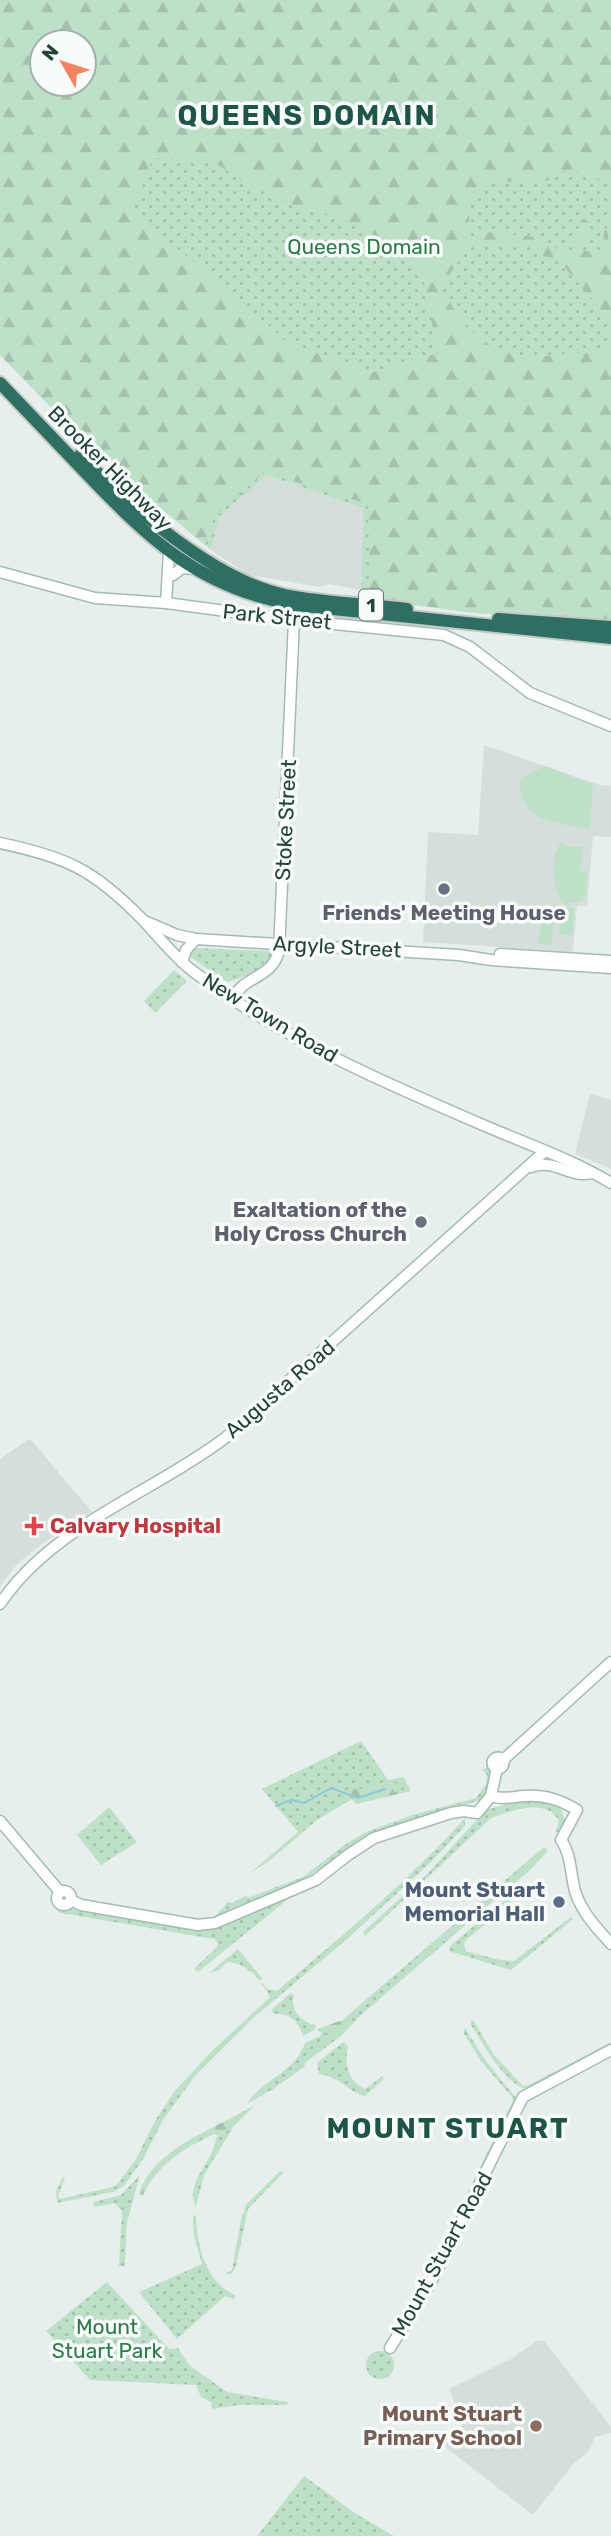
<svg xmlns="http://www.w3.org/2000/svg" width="611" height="2536" viewBox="0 0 611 2536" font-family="Rubik,sans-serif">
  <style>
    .built { fill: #d4dfda }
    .green { fill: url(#green-dots); fill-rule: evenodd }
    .forest { fill: url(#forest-firs); fill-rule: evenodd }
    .pitch { fill: #bfe0c8 }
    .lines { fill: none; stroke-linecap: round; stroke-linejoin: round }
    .stream { stroke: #8ec9d4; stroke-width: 2 }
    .secondary-casing { stroke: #a4bbb3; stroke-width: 13 }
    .highway-casing { stroke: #c2cac8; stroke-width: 16 }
    .secondary { stroke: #fff; stroke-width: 10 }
    .highway { stroke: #2f6f62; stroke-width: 12 }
    .worship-dot { fill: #6b7280; stroke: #f7fbf9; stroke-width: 2.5 }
    .health-dot { fill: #e0444e; stroke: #f7fbf9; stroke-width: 2.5 }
    .service-dot { fill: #5c6f8a; stroke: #f7fbf9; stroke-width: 2.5 }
    .education-dot { fill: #8d6e63; stroke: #f7fbf9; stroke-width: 2.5 }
    .labels { text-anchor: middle; stroke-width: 7; stroke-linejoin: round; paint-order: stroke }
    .shield { fill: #f7fbf9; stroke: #637a73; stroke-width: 2 }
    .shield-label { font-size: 19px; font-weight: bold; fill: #24423a }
    .park-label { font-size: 21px; fill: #2d7a4b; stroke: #f7fbf9 }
    .street-label { font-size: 21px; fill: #24423a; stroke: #f7fbf9 }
    .worship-label { font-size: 21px; font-weight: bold; fill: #5b616d; stroke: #f7fbf9 }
    .health-label { font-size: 21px; font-weight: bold; fill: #be3a42; stroke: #f7fbf9; text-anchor: start }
    .service-label { font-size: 21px; font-weight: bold; fill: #4e5e75; stroke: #f7fbf9; text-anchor: end }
    .education-label { font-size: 21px; font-weight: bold; fill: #785e54; stroke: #f7fbf9; text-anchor: end }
    .district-label { font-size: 28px; font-weight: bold; letter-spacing: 2px; fill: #1f5548; stroke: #f7fbf9 }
  </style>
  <defs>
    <pattern id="green-dots" width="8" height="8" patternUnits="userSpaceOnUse" patternTransform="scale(1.75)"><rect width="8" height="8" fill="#bfe0c8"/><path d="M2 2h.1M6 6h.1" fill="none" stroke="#a4c1ad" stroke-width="1.8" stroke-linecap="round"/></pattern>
    <pattern id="forest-firs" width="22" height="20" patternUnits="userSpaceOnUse" patternTransform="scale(1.75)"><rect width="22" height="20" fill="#bfe0c8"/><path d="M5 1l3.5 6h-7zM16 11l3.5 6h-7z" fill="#a4c1ad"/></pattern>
  </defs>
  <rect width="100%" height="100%" fill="#e6efeb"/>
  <g class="built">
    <polygon points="267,475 363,508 361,590 329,584 319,587 249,575 211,550 219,517"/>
    <polygon points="484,745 600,785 611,786 611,837 593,836 587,906 577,906 573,952 423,942 428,832 478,835"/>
    <polygon points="590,1094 611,1100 611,1169 575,1154"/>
    <polygon points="27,1440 31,1440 92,1512 46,1541 18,1563 0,1586 0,1459"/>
    <polygon points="538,2340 545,2342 611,2427 611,2433 595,2437 588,2452 573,2464 533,2515 435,2439 463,2425 449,2389 511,2359"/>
  </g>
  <g class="green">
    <path d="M0,0H611V611L361,590L363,508L267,475L219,517L211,550L132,484L73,430L0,355ZM42,42H84V84H42Z"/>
    <path d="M194,948L272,951C271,955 272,958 269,962C263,969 236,981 227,982L190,957Z"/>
    <polygon points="174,970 187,981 155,1013 144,1001"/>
    <polygon points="361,1741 388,1780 404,1777 410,1791 356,1804 352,1799 317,1820 269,1861 249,1874 298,1832 262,1789"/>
    <path d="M488,1768C492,1779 490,1793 480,1800L371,1835L297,1884L214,1917L228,1902L232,1903L245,1896L250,1897L303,1877L343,1846L364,1833L412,1815L476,1798L486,1784L487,1775L482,1769Z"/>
    <path d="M522,1801L548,1802L560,1807L565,1820L561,1832H556L559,1821C546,1797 509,1811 490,1819L365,1936L363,1932L428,1873L483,1813L488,1809Z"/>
    <polygon points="109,1807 137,1842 101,1865 77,1835"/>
    <path d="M465,1818V1826L430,1863L346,1940L252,2019L195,2076L163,2120L143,2159L124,2186L113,2192L57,2203L56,2191L63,2177L65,2178L58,2196L60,2199L116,2186L136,2159L155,2121L174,2092L211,2052L270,1997C261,1980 248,1963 227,1962L219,1970L209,1973L238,1949L262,1978L260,1981L267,1989L277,1991C342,1936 407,1882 465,1818Z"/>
    <polygon points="544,1847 548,1851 528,1872 499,1896 489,1894"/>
    <polygon points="298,1891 198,1972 194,1969 217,1947 218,1943 214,1939 61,1913 56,1910 62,1907 188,1928"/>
    <polygon points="507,1898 512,1903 467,1939 464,1943 465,1951 500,1960 514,1961 571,1917 573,1919 511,1970 449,1951 450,1946"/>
    <path d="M440,1936L446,1942L362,2014L341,2036L306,2062L304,2067L273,2089L247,2104C262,2079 295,2073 305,2043L320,2036L325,2028H333Z"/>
    <path d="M291,1993L294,1996C289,2009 303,2024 316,2025L314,2030L303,2036C299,2022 289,2012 274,2014L271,2010Z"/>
    <path d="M473,2020L494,2055L523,2086L529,2085L611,2042V2045L524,2089C503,2080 483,2044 471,2025V2022Z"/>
    <polygon points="465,2028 485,2060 516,2098 475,2183 472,2184 513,2101 512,2097 481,2061 463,2032"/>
    <path d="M343,2042L348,2046C344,2063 348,2083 366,2089L382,2076L384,2079L365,2096C347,2092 342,2077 319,2074L317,2063Z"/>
    <path d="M234,2126L204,2175L196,2207C184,2181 214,2162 216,2138Z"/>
    <polygon points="280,2171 283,2173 248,2209 236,2266 232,2274 225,2274 232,2270 241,2220 246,2205"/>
    <polygon points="140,2175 127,2222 125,2266 119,2266 122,2211 115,2203 94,2207 93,2202 121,2195"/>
    <path d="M196,2215C196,2243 206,2283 235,2295V2299L225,2296L177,2339L139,2292L202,2264L194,2236L193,2216Z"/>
    <polygon points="107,2282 169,2349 178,2348 190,2366 227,2392 288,2402 287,2405 239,2405 212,2409 211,2402 201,2397 196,2385 90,2380 46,2331"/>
    <circle cx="380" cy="2365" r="14"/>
    <polygon points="304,2476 355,2513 394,2536 257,2536"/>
  </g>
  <g class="forest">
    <path d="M0,0H611V185L590,175L566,170C547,188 519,185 495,178L469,201V238L486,232L547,238L549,247L558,248L570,255L580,224L577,218L591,222L581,249L603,257L604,233L599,225L607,229L611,258V321L561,263L539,254L530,247L469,244L441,288C475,347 501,362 569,354C582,352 600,353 611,347V621L473,613L370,599L368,504L264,472L214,517L205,545L132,484L73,430L0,355ZM42,42H84V84H42ZM153,158L209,159L249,185L294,205L340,218L404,249L423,277L438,353L373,372L288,343L221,284L132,212Z"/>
    <polygon points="375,1762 388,1780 404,1778 390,1784 394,1792 407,1789 408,1784 410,1791 356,1804 352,1799 340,1805 341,1799 350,1788 362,1789 384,1782 373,1767"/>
    <polygon points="489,1894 499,1896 446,1942 440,1936"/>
    <polygon points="340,2021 347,2021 350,2026 334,2040 328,2038 328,2033 319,2032 317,2029"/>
    <path d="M255,2105L234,2126L219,2136L214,2134C184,2148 158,2164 143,2195L139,2194C153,2148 217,2128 255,2105Z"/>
  </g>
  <g class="pitch">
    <path d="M542,767H548L593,785L590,829C558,823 521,823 520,783L525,776Z"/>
    <path d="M561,843L565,846L583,847L580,871H588L585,897L582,901L565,904C552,894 549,855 561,843Z"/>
    <polygon points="561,907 574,908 572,935 559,934"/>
    <polygon points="542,914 554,915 551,945 538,943"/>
  </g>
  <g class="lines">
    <polyline class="stream" points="276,1806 291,1800 304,1803 331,1788 358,1798 385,1789"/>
    <defs>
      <g id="secondary">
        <polyline points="0,572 95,598 166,603 294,620 444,635 470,647 530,693 611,726"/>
        <polyline points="173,575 182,568 194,569"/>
        <polyline points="166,603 169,553"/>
        <path d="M0,843C67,857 94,870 142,919C159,937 174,957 194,972C284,1040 387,1084 490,1128C530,1145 573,1160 611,1183"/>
        <polyline points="147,922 177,935 196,939 459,955 491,960 611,968"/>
        <polyline points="500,954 611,961"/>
        <polyline points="182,962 186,950 196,939"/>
        <path d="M233,999C243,975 271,980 279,951L294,620"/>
        <path d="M531,1167C554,1158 571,1179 592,1173"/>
        <path d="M0,1604C53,1525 151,1494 225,1438L544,1152"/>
        <circle cx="498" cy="1763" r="5.5"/>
        <polyline points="503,1760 611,1662"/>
        <path d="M491,1796C502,1800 512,1797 524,1796C545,1795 559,1799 577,1810L561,1840C572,1855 570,1876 576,1894C583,1914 597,1928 611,1944"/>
        <polyline points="0,1821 60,1892"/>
        <circle cx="64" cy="1898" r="7"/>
        <polyline points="71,1900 81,1905 198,1925 215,1923 316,1880 348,1855 374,1838 451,1813 464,1811 477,1813 491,1796 497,1768"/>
        <polyline points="390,2348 432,2280 523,2097 611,2050"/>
      </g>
      <g id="highway">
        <path d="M0,383C29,413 57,443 86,473C150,540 199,588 295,605L611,638"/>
        <path d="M80,455C129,506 214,580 285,595C325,603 367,604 407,609"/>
        <polyline points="498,619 611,627"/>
      </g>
    </defs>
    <use href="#secondary" class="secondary-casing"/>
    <use href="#highway" class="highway-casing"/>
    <use href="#secondary" class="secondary"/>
    <use href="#highway" class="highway"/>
  </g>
  <g class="worship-dot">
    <circle cx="444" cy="889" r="7"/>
    <circle cx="421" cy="1222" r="7"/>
  </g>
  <path class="health-dot" d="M30.5 1515.5h7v7h7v7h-7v7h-7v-7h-7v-7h7z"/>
  <circle class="service-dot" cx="559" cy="1902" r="7"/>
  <circle class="education-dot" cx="536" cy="2426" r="7"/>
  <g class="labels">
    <rect class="shield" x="359" y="589.5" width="24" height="31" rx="5"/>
    <g class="shield-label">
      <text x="371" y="612">1</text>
    </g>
    <g class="park-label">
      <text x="364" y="254">Queens Domain</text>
      <text x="107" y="2334">Mount<tspan x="107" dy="24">Stuart Park</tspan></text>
    </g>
    <g class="street-label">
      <text transform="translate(110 468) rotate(45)" y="7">Brooker Highway</text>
      <text transform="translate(277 617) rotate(6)" y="7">Park Street</text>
      <text transform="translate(286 820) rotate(-87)" y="7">Stoke Street</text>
      <text transform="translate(337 947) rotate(3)" y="7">Argyle Street</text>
      <text transform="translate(270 1018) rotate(31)" y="7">New Town Road</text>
      <text transform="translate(280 1389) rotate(-41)" y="7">Augusta Road</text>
      <text transform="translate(442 2254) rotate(-61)" y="7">Mount Stuart Road</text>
    </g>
    <g class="worship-label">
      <text x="444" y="920">Friends' Meeting House</text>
      <text x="407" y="1217" text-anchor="end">Exaltation of the<tspan x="407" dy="24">Holy Cross Church</tspan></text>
    </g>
    <g class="health-label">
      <text x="50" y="1533">Calvary Hospital</text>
    </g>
    <g class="service-label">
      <text x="545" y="1897">Mount Stuart<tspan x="545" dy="24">Memorial Hall</tspan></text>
    </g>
    <g class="education-label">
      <text x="522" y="2421">Mount Stuart<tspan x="522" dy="24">Primary School</tspan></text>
    </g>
    <g class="district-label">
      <text x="307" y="125">QUEENS DOMAIN</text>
      <text x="448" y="2138">MOUNT STUART</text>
    </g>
  </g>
  <g transform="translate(63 63) rotate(309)"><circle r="33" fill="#f7fbf9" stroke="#a3b1ad" stroke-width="2"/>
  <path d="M0-5L12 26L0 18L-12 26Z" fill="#f4845f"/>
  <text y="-10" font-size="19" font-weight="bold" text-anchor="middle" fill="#24423a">N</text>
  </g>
</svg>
